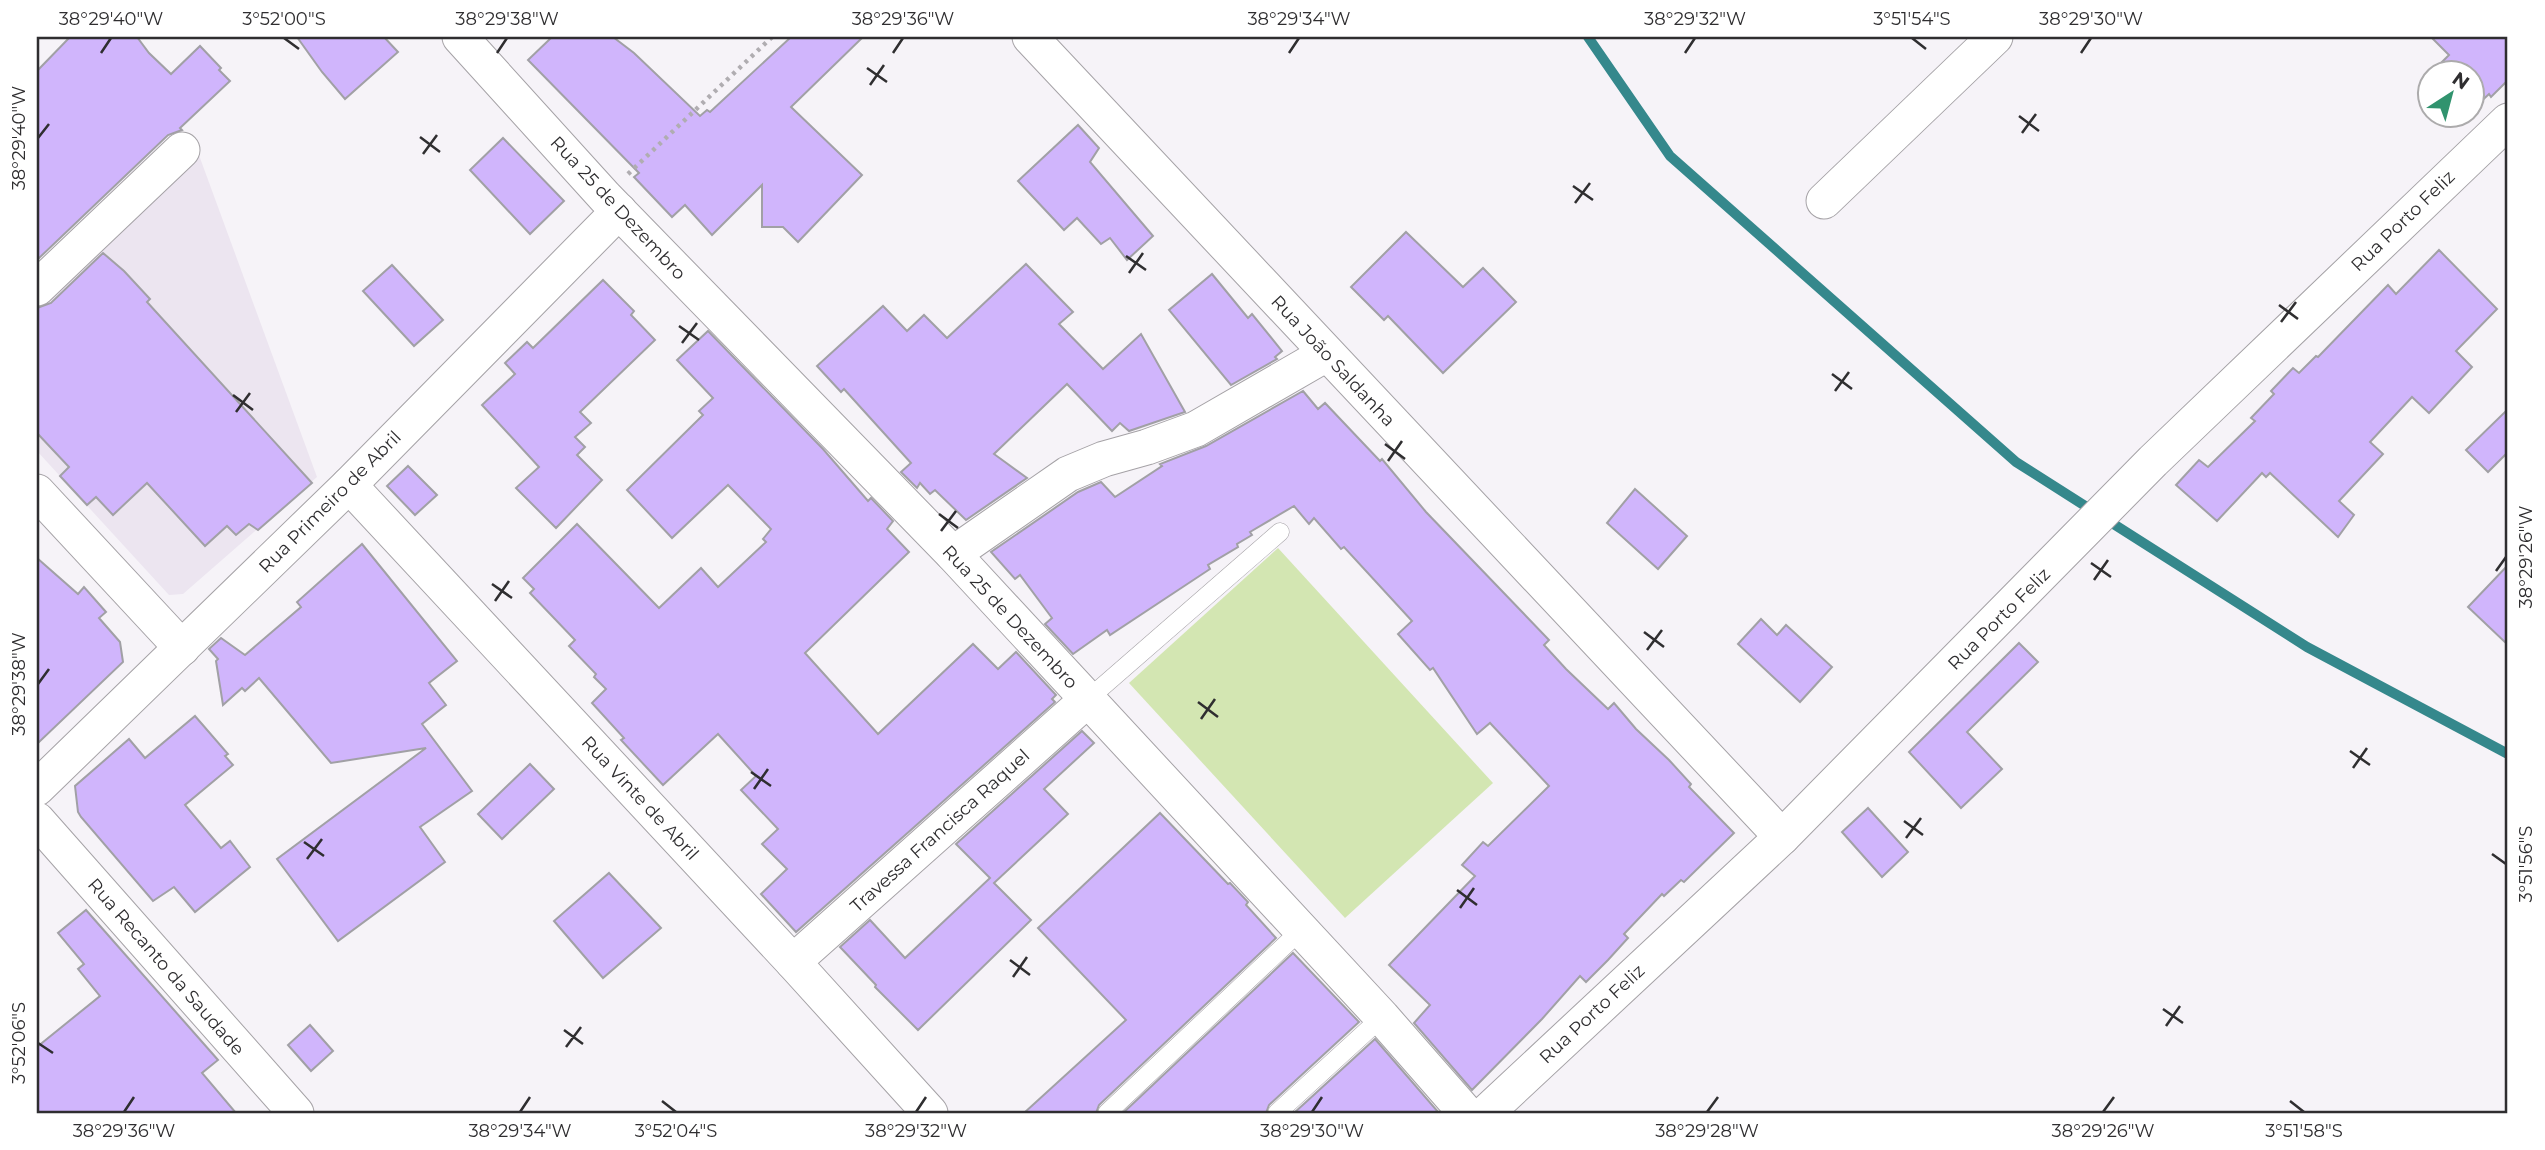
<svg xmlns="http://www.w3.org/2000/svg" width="2545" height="1150" viewBox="0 0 2545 1150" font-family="Montserrat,sans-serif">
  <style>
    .built { fill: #ece5f0 }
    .green { fill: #d3e6b2 }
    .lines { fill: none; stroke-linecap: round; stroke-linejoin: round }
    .stream { stroke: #35888c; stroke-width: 10 }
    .building { fill: #d0b5fc; stroke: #a1a0a5; stroke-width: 2 }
    .service-casing { stroke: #a5a2a6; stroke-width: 19 }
    .minor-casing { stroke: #a5a2a6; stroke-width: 37 }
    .path { stroke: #b0adb1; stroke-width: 4.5; stroke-dasharray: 3.5 5; stroke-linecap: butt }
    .service { stroke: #fff; stroke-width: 18 }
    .minor { stroke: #fff; stroke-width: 35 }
    .ticks { fill: none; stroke: #2f2e30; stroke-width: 2.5 }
    .labels { text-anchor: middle; stroke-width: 6; stroke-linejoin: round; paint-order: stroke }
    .street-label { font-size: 18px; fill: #2f2e30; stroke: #fff }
    .neatline { fill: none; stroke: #2f2e30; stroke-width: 2.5 }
    .ticks-label { font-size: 18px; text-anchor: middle; fill: #2f2e30 }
  </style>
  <rect width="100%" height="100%" fill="#f6f3f8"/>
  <polygon class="built" points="196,147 317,477 183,594 169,595 37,451 37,307"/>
  <polygon class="green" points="1278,548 1493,783 1345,918 1129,683"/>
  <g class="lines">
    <polyline class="stream" points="1588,37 1670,156 2016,462 2307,647 2508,754"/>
  </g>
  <g class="building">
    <polygon points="70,37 137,37 149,53 171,74 200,46 221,68 219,70 230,81 180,128 182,130 168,135 37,260 37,71"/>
    <polygon points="297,37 384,37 398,52 345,99 322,72"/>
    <polygon points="552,37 613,37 634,53 700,116 707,110 710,112 791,37 863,37 791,107 862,175 798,242 783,227 762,227 762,185 712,235 685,205 672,217 634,177 639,173 528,60"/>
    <polygon points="2431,37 2508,37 2508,80 2491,97 2489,94 2472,110 2472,74 2435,74 2435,69 2449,55"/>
    <polygon points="1078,125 1099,148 1090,162 1153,236 1127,260 1110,238 1101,244 1077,218 1064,230 1018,181"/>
    <polygon points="503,138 564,201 530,234 470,170"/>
    <polygon points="1406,232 1463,287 1483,268 1516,302 1443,373 1388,316 1384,320 1351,287"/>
    <polygon points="2439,250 2497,309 2456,351 2472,367 2429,413 2412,397 2370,442 2383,454 2339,501 2354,515 2338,537 2270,473 2266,477 2262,473 2217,521 2176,485 2199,460 2208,467 2255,421 2251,418 2274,394 2271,391 2293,368 2299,373 2316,356 2318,357 2388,285 2396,294"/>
    <polygon points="103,253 124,271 150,299 147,302 312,483 258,530 249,524 236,535 227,526 205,546 147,483 113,515 96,497 87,505 60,476 69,467 37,433 37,308 51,303"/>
    <polygon points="1026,264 1073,312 1059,324 1103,369 1141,334 1185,412 1129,431 1120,423 1112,431 1067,384 994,454 1027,478 966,520 935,490 930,494 920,483 917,488 901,472 911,463 844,389 841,392 817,366 883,306 907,331 924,315 947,338"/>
    <polygon points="392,265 443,320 414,346 363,291"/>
    <polygon points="1212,274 1248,318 1252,314 1282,351 1275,357 1277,359 1231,385 1169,310"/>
    <polygon points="603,280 634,311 631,315 655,340 580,412 591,423 575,437 585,447 577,455 602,480 556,528 516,488 539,467 482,405 515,374 505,363 527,342 533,348"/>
    <polygon points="708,331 823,449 868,501 871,498 893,521 887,529 909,552 805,653 878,734 973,644 998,669 1016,652 1056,695 1052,699 1055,702 796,932 761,894 787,869 762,844 778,829 741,790 756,776 718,734 663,785 621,740 624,738 592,703 606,689 594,677 596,674 569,646 575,640 530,593 534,589 523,578 577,524 659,608 701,568 718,587 766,542 763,539 771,529 728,485 672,538 627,490 703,415 699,411 713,398 677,360"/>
    <polygon points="1303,391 1318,409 1325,403 1380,461 1382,459 1426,512 1549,640 1544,645 1566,669 1608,709 1614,703 1636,729 1669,760 1691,784 1689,787 1734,833 1684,882 1681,880 1664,896 1662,894 1624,934 1628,938 1608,960 1586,982 1580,976 1542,1019 1472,1090 1414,1023 1430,1005 1389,965 1475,876 1462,865 1483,842 1488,846 1549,786 1490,723 1477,734 1433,668 1430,670 1398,634 1412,621 1344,547 1341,549 1314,518 1309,524 1294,506 1250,532 1252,535 1237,544 1238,547 1208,565 1210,569 1110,635 1107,630 1073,654 1045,624 1052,618 1020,575 1015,579 991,552 1078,492 1101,482 1115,497 1162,466 1160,464 1206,446"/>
    <polygon points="2508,409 2508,452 2488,472 2466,450"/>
    <polygon points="408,466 437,495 415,515 387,486"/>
    <polygon points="1635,489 1687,536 1658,569 1607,523"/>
    <polygon points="362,544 457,661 429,683 446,705 422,724 472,791 420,827 445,862 338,941 277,859 426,748 331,763 259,678 245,691 242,688 223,705 216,661 218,659 209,649 221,638 245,655 301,607 297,602"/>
    <polygon points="37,558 78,594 84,587 106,612 99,618 120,642 123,662 37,744"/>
    <polygon points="2508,565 2508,645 2468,607"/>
    <polygon points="1761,619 1777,635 1786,625 1832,667 1800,702 1738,644"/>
    <polygon points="2019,643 2038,662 1967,732 2002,769 1961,808 1909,752"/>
    <polygon points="195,716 228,754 225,756 233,765 185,805 221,848 230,841 250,867 195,912 174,887 153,901 81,817 78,812 75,786 129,739 145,758"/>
    <polygon points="1082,731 1094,743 1044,789 1068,814 994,883 1031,920 918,1030 875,987 876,985 840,947 870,920 905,958 990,878 956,844"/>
    <polygon points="530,764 554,789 502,839 478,814"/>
    <polygon points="1868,808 1908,852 1882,877 1842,832"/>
    <polygon points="1160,813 1228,884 1230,883 1248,902 1246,905 1276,938 1099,1105 1096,1113 1024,1113 1126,1020 1038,928"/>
    <polygon points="609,873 661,928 603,978 554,921"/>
    <polygon points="86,910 218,1060 202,1073 236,1113 37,1113 37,1047 100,996 78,969 84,964 58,933"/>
    <polygon points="1293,953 1359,1022 1269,1105 1266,1113 1123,1113"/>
    <polygon points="310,1025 333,1051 311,1071 288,1045"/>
    <polygon points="1375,1039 1439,1113 1294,1113"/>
  </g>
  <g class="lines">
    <defs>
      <g id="service">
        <polyline points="1087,700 1280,532"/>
        <polyline points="1107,1113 1300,931"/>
        <polyline points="1277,1113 1382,1017"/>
      </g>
      <g id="minor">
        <polyline points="460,37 605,197 953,554 1382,1017 1466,1113"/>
        <polyline points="1030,37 1782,837"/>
        <polyline points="1824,201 1995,37"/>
        <polyline points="37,288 182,150"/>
        <polyline points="349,485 793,962 930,1113"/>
        <polyline points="37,492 182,648"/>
        <polyline points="953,554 1068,474 1104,459 1147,447 1196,429 1326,354"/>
        <polyline points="37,788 349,485 619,211"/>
        <polyline points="37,820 296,1113"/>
        <polyline points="793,962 1087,700"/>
        <polyline points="1486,1113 1782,837 2153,461 2508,121"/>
      </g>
    </defs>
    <use href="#service" class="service-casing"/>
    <use href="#minor" class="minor-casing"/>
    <polyline class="path" points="628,174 772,37"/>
    <use href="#service" class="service"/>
    <use href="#minor" class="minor"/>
  </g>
  <path class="ticks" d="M284,38L299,49M1912,38L1926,49M101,53L111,38M497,53L507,38M893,53L903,38M1289,53L1299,38M1685,53L1695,38M2081,53L2091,38M867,68L887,82M870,85L884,65M2019,116L2039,131M2022,133L2036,114M420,137L440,152M38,138L49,124M423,154L437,135M1573,186L1593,200M1575,203L1590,183M1126,256L1146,270M1129,273L1143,253M2279,305L2298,319M2281,322L2296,302M679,326L699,340M682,343L697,323M1832,374L1852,389M1835,391L1849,372M233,395L253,410M236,412L250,393M1385,444L1405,459M1388,461L1402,441M939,514L958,528M941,531L956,511M2091,563L2111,577M2496,571L2506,557M2094,580L2108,560M492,584L512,598M495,601L509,581M1644,632L1664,647M1647,650L1662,630M38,684L49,669M1198,702L1218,717M1201,719L1215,699M2350,751L2370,765M2353,768L2367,748M751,772L771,786M754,789L768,769M1904,821L1923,835M1906,838L1921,818M304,842L324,856M2492,854L2506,864M307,859L322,839M1457,890L1477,905M1460,908L1474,888M1010,960L1030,975M1013,977L1027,957M2163,1009L2183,1023M2166,1026L2180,1006M564,1030L583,1044M38,1043L53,1053M566,1047L581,1027M662,1101L676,1112M2290,1101L2304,1112M124,1112L134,1097M520,1112L530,1097M916,1112L926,1097M1312,1112L1322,1097M1707,1112L1718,1097M2103,1112L2114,1097"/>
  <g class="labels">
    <g class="street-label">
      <text transform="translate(618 208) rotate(47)" y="6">Rua 25 de Dezembro</text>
      <text transform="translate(2403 221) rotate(-44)" y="6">Rua Porto Feliz</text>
      <text transform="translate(1333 361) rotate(47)" y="6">Rua João Saldanha</text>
      <text transform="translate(330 502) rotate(-45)" y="6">Rua Primeiro de Abril</text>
      <text transform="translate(1010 617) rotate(47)" y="6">Rua 25 de Dezembro</text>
      <text transform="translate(1999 619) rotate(-45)" y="6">Rua Porto Feliz</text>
      <text transform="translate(640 798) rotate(47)" y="6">Rua Vinte de Abril</text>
      <text transform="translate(940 831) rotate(-42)" y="6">Travessa Francisca Raquel</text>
      <text transform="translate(166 967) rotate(49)" y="6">Rua Recanto da Saudade</text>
      <text transform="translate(1592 1014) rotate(-43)" y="6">Rua Porto Feliz</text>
    </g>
  </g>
  <rect width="2545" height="1150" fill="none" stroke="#ffffff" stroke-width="77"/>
  <g transform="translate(2451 94) rotate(36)"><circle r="33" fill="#ffffff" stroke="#acabac" stroke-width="2"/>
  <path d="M0-5L12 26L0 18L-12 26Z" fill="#31936e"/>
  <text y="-10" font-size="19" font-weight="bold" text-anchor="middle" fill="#2f2e30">N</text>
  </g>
  <rect x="38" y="38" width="2468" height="1074" class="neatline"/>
  <g class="ticks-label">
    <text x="111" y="25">38°29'40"W</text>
    <text x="284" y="25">3°52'00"S</text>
    <text x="507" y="25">38°29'38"W</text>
    <text x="903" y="25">38°29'36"W</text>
    <text x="1299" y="25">38°29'34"W</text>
    <text x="1695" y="25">38°29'32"W</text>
    <text x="1912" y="25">3°51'54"S</text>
    <text x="2091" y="25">38°29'30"W</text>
    <text transform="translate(19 138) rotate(-90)" y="6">38°29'40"W</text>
    <text transform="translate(2526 557) rotate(-90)" y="6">38°29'26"W</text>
    <text transform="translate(19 684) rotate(-90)" y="6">38°29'38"W</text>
    <text transform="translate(2526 864) rotate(-90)" y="6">3°51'56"S</text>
    <text transform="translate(19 1043) rotate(-90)" y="6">3°52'06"S</text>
    <text x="124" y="1137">38°29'36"W</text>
    <text x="520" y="1137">38°29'34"W</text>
    <text x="676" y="1137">3°52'04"S</text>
    <text x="916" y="1137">38°29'32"W</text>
    <text x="1312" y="1137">38°29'30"W</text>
    <text x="1707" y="1137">38°29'28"W</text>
    <text x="2103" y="1137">38°29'26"W</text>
    <text x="2304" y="1137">3°51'58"S</text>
  </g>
</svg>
